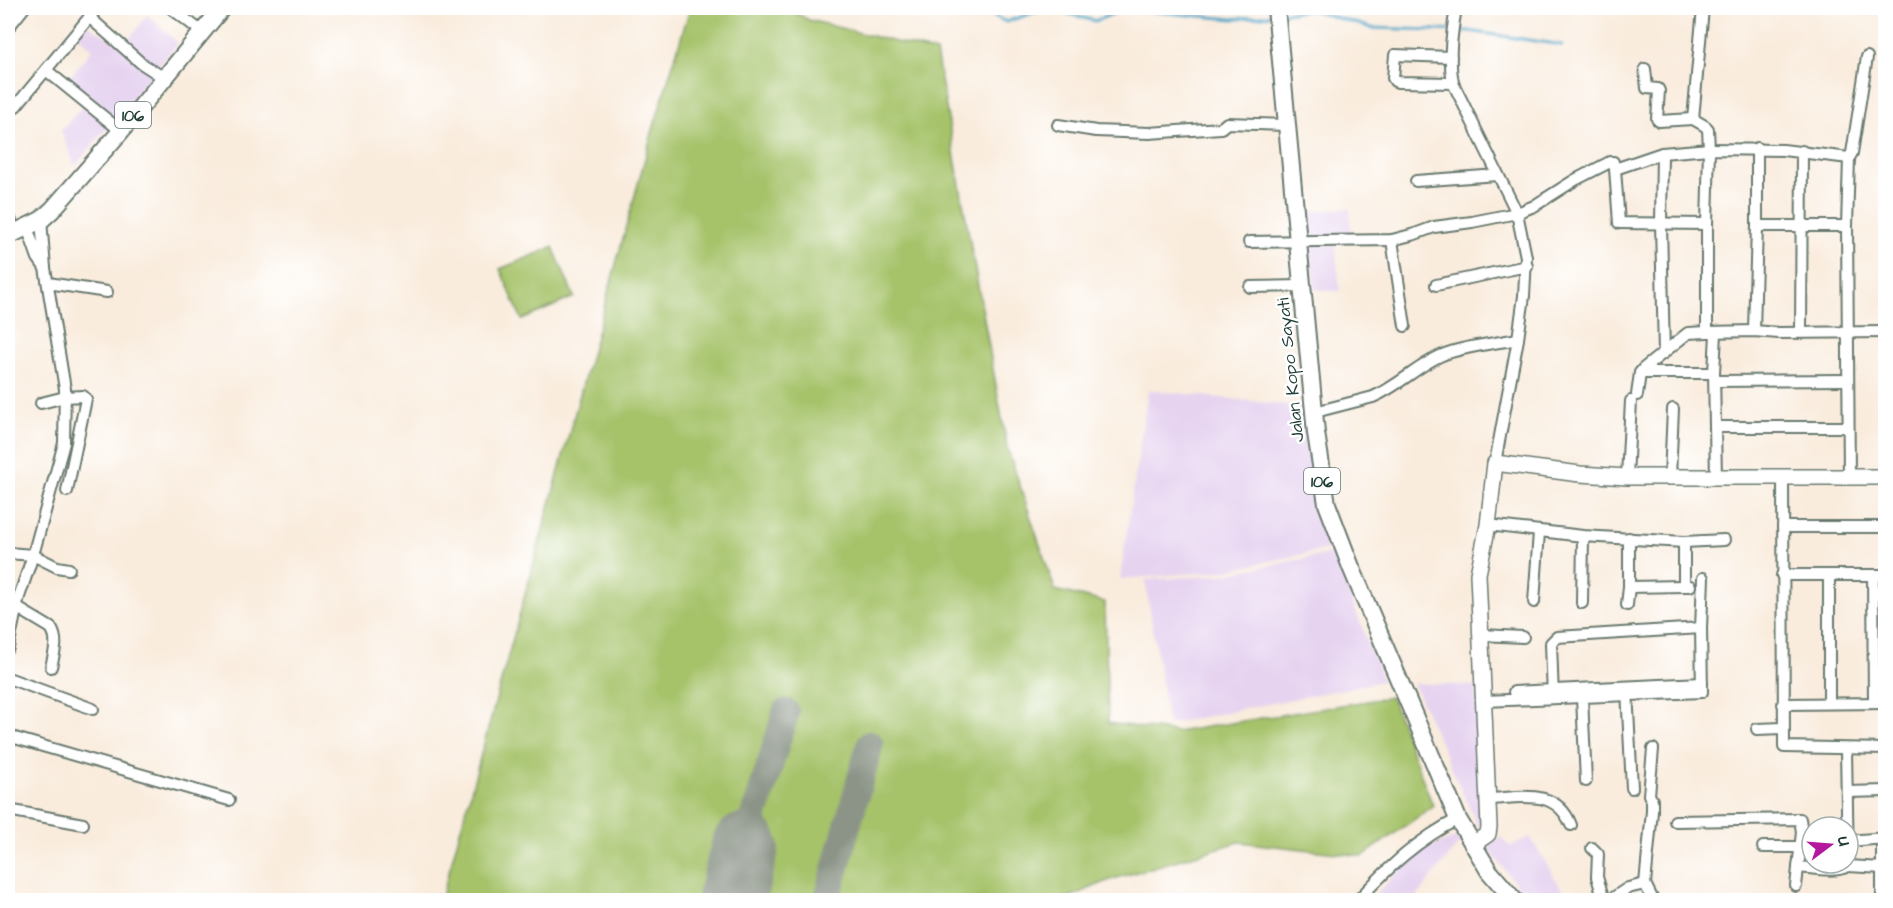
<svg xmlns="http://www.w3.org/2000/svg" width="1893" height="908" viewBox="0 0 1893 908" font-family="'Architects Daughter',sans-serif">
  <style>
    .built { fill: #e6d3f0 }
    .green { fill: #a6c36a; stroke: #62804f; stroke-width: 1.5 }
    .lines { fill: none; stroke-linecap: round; stroke-linejoin: round }
    .stream { stroke: #4da6ca; stroke-width: 3 }
    .taxiway { stroke: #8c9488; stroke-width: 27 }
    .runway { stroke: #8c9488; stroke-width: 68 }
    .street-casing { stroke: #6b7a6f; stroke-width: 14 }
    .secondary-casing { stroke: #6b7a6f; stroke-width: 18 }
    .primary-casing { stroke: #6b7a6f; stroke-width: 20 }
    .street { stroke: #fff; stroke-width: 10 }
    .secondary { stroke: #fff; stroke-width: 15 }
    .primary { stroke: #fff; stroke-width: 16 }
    .labels { text-anchor: middle; stroke-width: 5; stroke-linejoin: round; paint-order: stroke }
    .shield { fill: #fff; stroke: #627771; stroke-width: 1.5 }
    .shield-label { font-size: 16px; font-weight: bold; fill: #1f3d34 }
    .street-label { font-size: 18px; fill: #1f3d34; stroke: #fff }
  </style>
  <rect width="100%" height="100%" fill="#fff"/>
  <filter id="ink" filterUnits="userSpaceOnUse"><feTurbulence type="fractalNoise" baseFrequency=".0167" numOctaves="2"/><feDisplacementMap in="SourceGraphic" scale="12" xChannelSelector="R" yChannelSelector="G"/><feConvolveMatrix kernelMatrix="1 2 1 2 8 2 1 2 1" color-interpolation-filters="sRGB"/></filter>
  <filter id="wash" filterUnits="userSpaceOnUse"><feTurbulence type="fractalNoise" baseFrequency=".008" numOctaves="4" result="noise"/><feDisplacementMap in="SourceGraphic" scale="24" xChannelSelector="R" yChannelSelector="G"/><feGaussianBlur stdDeviation="1.35" result="paint"/><feColorMatrix in="noise" values="0 0 0 0 0 0 0 0 0 0 0 0 0 0 0 0 0 1.4 0 .05"/><feComposite in="paint" operator="in"/></filter>
  <g filter="url(#wash)">
    <rect width="100%" height="100%" fill="#f9ecdd"/>
    <g class="built">
      <polygon points="147,15 178,43 75,166 61,130 86,103 64,84 92,50 76,34 85,23 123,47"/>
      <polygon points="1350,208 1351,241 1335,244 1340,291 1315,290 1306,212"/>
      <polygon points="1148,390 1305,407 1332,548 1223,571 1120,579"/>
      <polygon points="1333,553 1383,681 1168,724 1145,580 1221,575"/>
      <polygon points="1413,683 1476,686 1481,833"/>
      <polygon points="1458,837 1461,841 1414,900 1371,900 1416,852"/>
      <polygon points="1501,837 1510,847 1530,837 1564,893 1571,900 1532,900 1521,890 1486,846"/>
    </g>
    <g class="green">
      <polygon points="690,8 787,8 809,20 936,52 1007,447 1055,590 1105,602 1108,723 1176,732 1391,697 1433,806 1363,856 1239,842 1110,880 1063,900 441,900 652,133"/>
      <polygon points="553,247 574,297 522,320 500,269"/>
    </g>
    <g class="lines">
      <g class="stream">
        <polyline points="979,8 1006,22 1047,8 1095,21 1124,9 1233,19 1270,15"/>
        <polyline points="1283,13 1311,10 1372,28 1469,31 1562,45"/>
      </g>
      <g class="taxiway">
        <polyline points="745,847 786,712"/>
        <polyline points="827,900 870,744"/>
      </g>
      <polyline class="runway" points="731,900 745,847"/>
    </g>
  </g>
  <g filter="url(#ink)">
    <g class="lines">
      <defs>
        <g id="street">
          <polyline points="171,8 202,32"/>
          <path d="M1456,8C1452,32 1448,58 1453,83L1517,213L1526,257L1524,296L1518,339L1495,463"/>
          <polyline points="1703,8 1693,119 1705,126 1708,129 1709,149 1707,224 1707,332 1754,331 1779,333 1886,332"/>
          <polyline points="89,17 141,63 164,78"/>
          <polyline points="8,28 24,8"/>
          <polyline points="1451,57 1395,55 1393,78 1395,81 1398,82 1453,83"/>
          <polyline points="1645,69 1647,88 1658,89 1659,91 1657,119 1659,121 1693,119"/>
          <polyline points="46,70 121,131"/>
          <polyline points="8,102 12,106 16,106 97,8"/>
          <polyline points="1058,125 1096,131 1149,133 1221,128 1227,123 1287,125"/>
          <polyline points="1757,148 1757,226 1847,226"/>
          <polyline points="1662,153 1661,224 1664,353"/>
          <polyline points="1615,169 1662,153 1709,149 1783,150 1849,158"/>
          <polyline points="1416,181 1498,175"/>
          <polyline points="8,213 15,233"/>
          <polyline points="27,227 38,258 45,268"/>
          <polyline points="1392,240 1405,326"/>
          <polyline points="1249,242 1392,240 1415,234 1434,227 1472,222 1517,213 1534,206 1575,180 1610,162 1613,162 1615,169 1619,223 1707,224"/>
          <polyline points="48,283 107,292"/>
          <polyline points="1436,285 1527,266"/>
          <polyline points="1250,287 1301,286"/>
          <polyline points="1754,331 1757,226"/>
          <polyline points="1801,332 1802,151"/>
          <polyline points="1716,333 1714,373 1716,478"/>
          <polyline points="1640,373 1714,373"/>
          <polyline points="1715,381 1847,380"/>
          <polyline points="1637,395 1640,373 1643,369 1688,333 1707,332"/>
          <polyline points="41,403 65,397 83,396 86,399 67,491"/>
          <path d="M1315,412L1373,397C1397,387 1416,367 1440,356C1459,347 1496,343 1518,339"/>
          <polyline points="1715,427 1848,427"/>
          <polyline points="1783,476 1784,747 1886,749"/>
          <polyline points="1849,476 1847,226 1849,158 1852,153 1867,57"/>
          <polyline points="1627,477 1631,401"/>
          <polyline points="1670,477 1673,409"/>
          <polyline points="1488,525 1583,536 1684,542 1724,540"/>
          <polyline points="1783,527 1886,527"/>
          <polyline points="1684,542 1684,586 1690,586"/>
          <polyline points="8,553 33,555 57,567 69,569"/>
          <polyline points="1782,575 1886,575"/>
          <polyline points="1873,575 1874,703"/>
          <polyline points="1629,587 1684,586"/>
          <polyline points="1534,602 1539,532"/>
          <polyline points="1582,603 1583,536"/>
          <polyline points="1627,605 1629,587 1629,538"/>
          <path d="M16,607L51,628C59,640 54,653 51,667"/>
          <polyline points="1701,628 1703,578"/>
          <polyline points="1481,635 1523,637"/>
          <polyline points="8,648 18,600 33,555 64,443 65,389 45,268 41,220"/>
          <polyline points="8,678 93,709"/>
          <polyline points="1627,690 1632,788"/>
          <polyline points="1514,692 1702,683"/>
          <polyline points="1582,698 1586,781"/>
          <polyline points="1484,701 1702,692 1701,628 1557,637 1551,643 1553,698"/>
          <polyline points="1829,703 1829,575"/>
          <polyline points="1783,704 1886,703"/>
          <polyline points="1757,729 1783,728"/>
          <polyline points="8,736 229,800"/>
          <polyline points="1653,749 1649,795 1652,800 1652,811 1645,884 1653,900"/>
          <polyline points="1847,792 1886,791"/>
          <path d="M1487,799C1520,798 1556,787 1571,825"/>
          <polyline points="8,810 83,824"/>
          <polyline points="1675,821 1800,819 1802,832 1796,886"/>
          <polyline points="1882,838 1882,900"/>
          <polyline points="1848,841 1886,838"/>
          <polyline points="1763,847 1800,847"/>
          <polyline points="1592,848 1598,854 1597,877 1604,900"/>
          <polyline points="1848,866 1883,868"/>
          <path d="M1798,867C1813,868 1835,873 1848,866L1846,749"/>
          <path d="M1358,900C1389,867 1417,840 1458,819"/>
          <polyline points="1610,900 1628,888 1645,884"/>
        </g>
        <polyline id="secondary" points="1472,845 1488,834 1489,827 1478,574 1488,525 1495,463 1580,474 1627,477 1886,477"/>
        <g id="primary">
          <polyline points="1276,8 1316,433 1327,504 1351,567 1458,819 1489,871 1514,900"/>
          <polyline points="8,236 41,220 52,210 121,131 222,8"/>
        </g>
      </defs>
      <use href="#street" class="street-casing"/>
      <use href="#secondary" class="secondary-casing"/>
      <use href="#primary" class="primary-casing"/>
      <use href="#street" class="street"/>
      <use href="#secondary" class="secondary"/>
      <use href="#primary" class="primary"/>
    </g>
  </g>
  <g class="labels">
    <g class="shield">
      <rect x="115" y="102" width="36" height="26" rx="4.5"/>
      <rect x="1304" y="468" width="36" height="26" rx="4.5"/>
    </g>
    <g class="shield-label">
      <text x="133" y="121">106</text>
      <text x="1322" y="487">106</text>
    </g>
    <g class="street-label">
      <text transform="translate(1290 370) rotate(-96)" y="6">Jalan Kopo Sayati</text>
    </g>
  </g>
  <rect width="1893" height="908" fill="none" stroke="#fff" stroke-width="30"/>
  <g transform="translate(1830 845) rotate(74)"><circle r="28" fill="#ffffff" stroke="#a5b1ae" stroke-width="1.5"/>
  <path d="M0-4.5L10 22L0 15L-10 22Z" fill="#b5179e"/>
  <text y="-9" font-size="16" font-weight="bold" text-anchor="middle" fill="#1f3d34">U</text>
  </g>
</svg>
